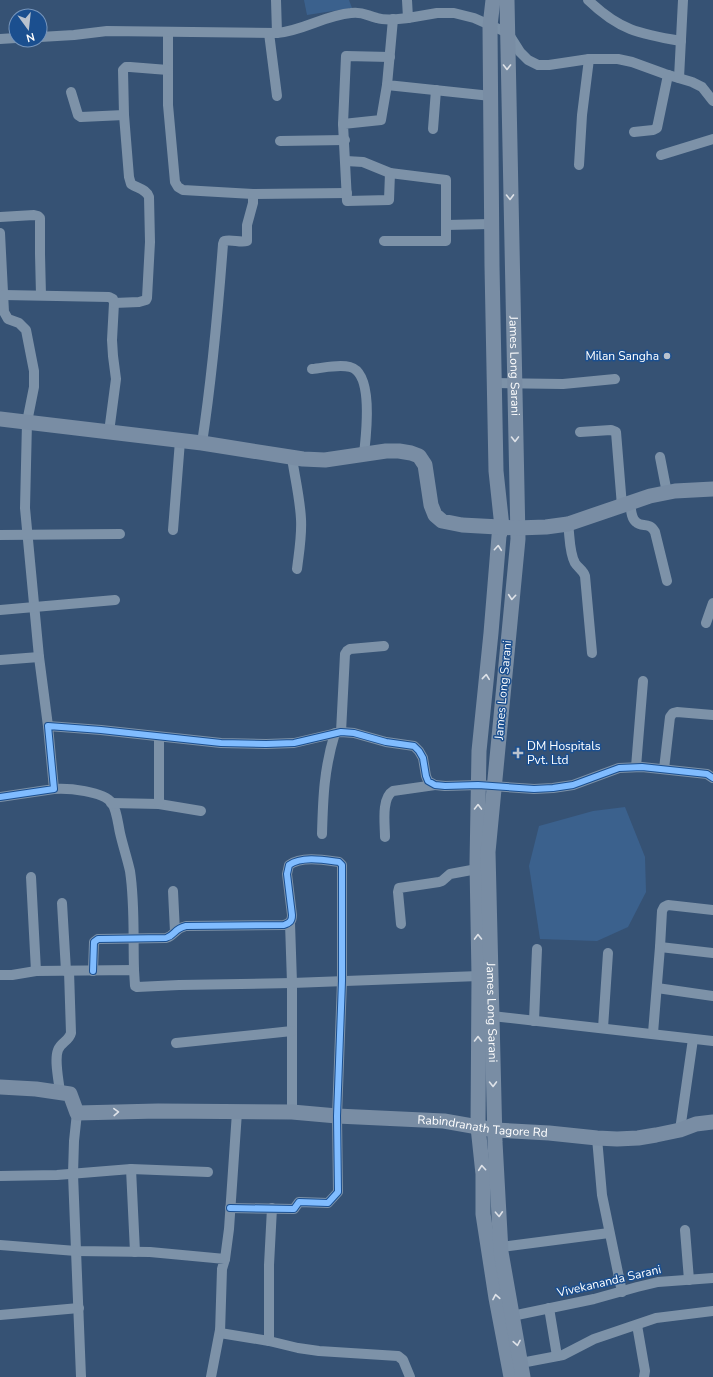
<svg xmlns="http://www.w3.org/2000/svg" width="713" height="1377" viewBox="0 0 713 1377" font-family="'Nunito Sans',sans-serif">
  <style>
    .water { fill: #3b618d }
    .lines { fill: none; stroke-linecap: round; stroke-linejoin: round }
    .street { stroke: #7d92a8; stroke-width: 10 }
    .secondary { stroke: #798da4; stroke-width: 15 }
    .cycleway-casing { stroke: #1b4f8f; stroke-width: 8 }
    .cycleway { stroke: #80bcff; stroke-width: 6 }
    .oneway { stroke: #dee2e8 }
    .poi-dot { fill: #b9c2ce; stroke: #1b4f8f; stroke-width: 1.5 }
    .labels { text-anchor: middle; stroke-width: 3; stroke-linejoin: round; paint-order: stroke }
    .poi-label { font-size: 12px; fill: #fff; stroke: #1b4f8f; text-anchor: end }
    .street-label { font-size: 12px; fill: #fff; stroke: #1b4f8f }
  </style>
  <rect width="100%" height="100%" fill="#365274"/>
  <g class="water">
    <polygon points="304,0 349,0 352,8 307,15"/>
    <polygon points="625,807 645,857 646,892 628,927 597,941 540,939 529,866 539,826 593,811"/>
  </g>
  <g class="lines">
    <g class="street">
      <polyline points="407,0 408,18 437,13 454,13 474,18 508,33 520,52 528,60 538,65 549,65 589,59 618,59 632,62 665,74 692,82 702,87 713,101"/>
      <path d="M588,0C619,30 639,34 681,41"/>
      <polyline points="393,19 387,85 491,96"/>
      <path d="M168,32V105L175,182L178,187L183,190L253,194V203L247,225V241C240,243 232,239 224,241L223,244C218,311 212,377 202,443"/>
      <polyline points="269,33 277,96"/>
      <path d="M277,33C303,31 325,15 351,13C363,11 367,16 377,18C387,21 398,19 408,18"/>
      <polyline points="40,37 74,35 107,31 277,33 276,0"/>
      <polyline points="0,39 16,38"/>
      <polyline points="679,78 683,0"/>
      <polyline points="71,92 78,115 81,117 124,115"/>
      <polyline points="343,124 346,56 390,57"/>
      <polyline points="433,129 436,90"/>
      <polyline points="634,132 653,130 657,128 668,75"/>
      <polyline points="280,141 345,140"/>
      <polyline points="661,155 713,139"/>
      <polyline points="346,161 363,162 390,173"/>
      <polyline points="579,165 582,115 589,59"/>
      <polyline points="253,194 347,193"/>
      <polyline points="0,217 34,215 38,216 40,218 40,254 41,295"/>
      <polyline points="446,225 491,224"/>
      <polyline points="0,233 4,312 8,319 19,323 26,330 34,371 34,387 27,422 25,508 39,657 48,726"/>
      <polyline points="384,241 446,241 446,180 390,173 389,200 347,201 343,124 381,120 387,85"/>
      <polyline points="4,295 109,297 113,299 114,303 112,340 113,356 116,379 109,432"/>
      <path d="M114,303L139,302L146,300L147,298L150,242L149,197C146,189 139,189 131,184L129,177L124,115L123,70L126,67H130L168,70"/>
      <path d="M312,369C324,368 338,364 350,367C374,373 366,436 364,454"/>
      <polyline points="494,383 563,384 615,379"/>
      <polyline points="580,432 611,430 616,432 622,506"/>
      <polyline points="660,457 667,493"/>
      <path d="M292,458C295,478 300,499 301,519C302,536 299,552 297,569"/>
      <path d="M630,503C631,509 631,518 636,522C642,528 649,521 655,532L667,581"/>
      <path d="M568,524C570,536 569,552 575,563C578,568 583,570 585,576L592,653"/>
      <polyline points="173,530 180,441"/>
      <polyline points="0,535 120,534"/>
      <polyline points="0,610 115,600"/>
      <polyline points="706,623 713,603"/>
      <polyline points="0,660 39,657"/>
      <polyline points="341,732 345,654 347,651 350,649 384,646"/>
      <polyline points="636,767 643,681"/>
      <polyline points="664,769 670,717 673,713 677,712 713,715"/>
      <path d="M54,789C68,788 103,791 112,803C117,811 118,824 120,833C123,846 127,858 130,871C135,904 133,937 134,970"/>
      <polyline points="0,797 54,789 48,726 101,730 221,743 266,744 294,743 341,732 354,733 386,742 414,746 419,751 423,758 426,776 428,781 435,785 445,786 478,785 534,789 553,788 573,785 619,768 642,767 707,774 713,778"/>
      <polyline points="111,803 159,804 201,811"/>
      <polyline points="159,804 159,737"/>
      <path d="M322,834C323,797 324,769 335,733"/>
      <path d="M385,837C385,825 381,798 393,791L435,785"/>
      <polyline points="31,877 36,971"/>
      <polyline points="173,891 175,932"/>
      <polyline points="62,903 66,971"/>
      <polyline points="290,923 292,983 292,1112"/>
      <polyline points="401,924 398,892 399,888 439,882 442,881 450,874 477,869"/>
      <polyline points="660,947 713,953"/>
      <path d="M93,971L94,942L98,939L166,938C176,935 173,929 186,926L284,925C290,923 292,921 292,915L287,874L289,865C302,856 324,860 339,862L342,865V981L337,1116L338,1192L328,1203L299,1202L294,1209L230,1208"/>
      <polyline points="0,975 12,975 36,971 134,970 135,986 137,987 179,985 292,983 479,976"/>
      <polyline points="657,988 713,996"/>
      <polyline points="492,1016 713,1041"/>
      <polyline points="534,1021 537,949"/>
      <polyline points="603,1028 608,953"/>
      <polyline points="653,1033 660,947 662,911 664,907 668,905 713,910"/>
      <polyline points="176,1043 292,1031"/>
      <path d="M60,1093C59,1081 54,1060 58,1050C61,1042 69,1041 71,1033L69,971"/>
      <polyline points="77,1113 74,1141 73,1174 81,1377"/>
      <polyline points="680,1130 693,1039"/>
      <polyline points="597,1138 602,1195 622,1292"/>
      <polyline points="131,1169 135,1252"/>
      <polyline points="0,1176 57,1175 131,1169 208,1172"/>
      <polyline points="685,1230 689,1280"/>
      <polyline points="0,1245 76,1251 150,1252 225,1259 222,1269 220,1333 269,1341 298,1348 319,1351 398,1356 403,1360 410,1377"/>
      <polyline points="501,1247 609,1233"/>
      <polyline points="225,1259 229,1229 237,1112"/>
      <polyline points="549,1308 557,1356"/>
      <polyline points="0,1315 79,1308"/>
      <polyline points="512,1316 594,1299 637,1287 658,1282 713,1278"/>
      <polyline points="637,1325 645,1371 644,1377"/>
      <polyline points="269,1341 269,1265 272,1208"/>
      <polyline points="521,1363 563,1355 594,1339 656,1318 713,1311"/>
      <polyline points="211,1377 220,1330"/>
    </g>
    <g class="secondary">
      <polyline points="493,0 490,26 492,266 496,471 502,527 499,536 491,633 479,751 477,864 479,976 478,1127 483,1174 483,1214 496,1298 511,1377"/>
      <path id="s1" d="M507,0L518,539L488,852L495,1142L501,1252L523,1377"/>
      <polyline points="0,419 202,443 303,459 325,460 386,451 399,451 411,453 419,456 425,465 431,505 435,515 442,521 462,525 517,528 546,527 568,524 650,496 675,491 713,489"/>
      <path id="s2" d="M0,1087L36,1089L70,1094L77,1113L158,1111L292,1112L337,1116L444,1121L495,1130L549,1133L597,1138L617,1139L638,1138L656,1135L680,1130L696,1124L713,1122"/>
    </g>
    <defs>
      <g id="cycleway">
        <polyline points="0,797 54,789 48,726 101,730 221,743 266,744 294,743 341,732 354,733 386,742 414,746 419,751 423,758 426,776 428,781 435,785 445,786 478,785 534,789 553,788 573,785 619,768 642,767 707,774 713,778"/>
        <path d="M93,971L94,942L98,939L166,938C176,935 173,929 186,926L284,925C290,923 292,921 292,915L287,874L289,865C302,856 324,860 339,862L342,865V981L337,1116L338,1192L328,1203L299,1202L294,1209L230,1208"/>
      </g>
    </defs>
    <use href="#cycleway" class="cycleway-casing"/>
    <use href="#cycleway" class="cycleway"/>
  </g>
  <defs><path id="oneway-chevron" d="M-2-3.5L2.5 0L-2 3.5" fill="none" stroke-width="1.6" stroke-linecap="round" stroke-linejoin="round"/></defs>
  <g class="oneway">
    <use href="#oneway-chevron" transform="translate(507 67) rotate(90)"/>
    <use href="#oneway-chevron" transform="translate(510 197) rotate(89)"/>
    <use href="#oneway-chevron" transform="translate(515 439) rotate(89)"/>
    <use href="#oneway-chevron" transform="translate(498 548) rotate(-85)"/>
    <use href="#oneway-chevron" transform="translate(512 597) rotate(95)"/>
    <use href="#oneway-chevron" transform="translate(486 677) rotate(-84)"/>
    <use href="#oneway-chevron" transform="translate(478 807) rotate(-89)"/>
    <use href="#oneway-chevron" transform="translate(478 937) rotate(-91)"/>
    <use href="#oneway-chevron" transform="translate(478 1039) rotate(-90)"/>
    <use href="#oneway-chevron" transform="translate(493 1084) rotate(89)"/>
    <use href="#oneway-chevron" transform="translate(116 1112) rotate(-2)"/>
    <use href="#oneway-chevron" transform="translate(482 1168) rotate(-95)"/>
    <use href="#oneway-chevron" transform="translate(499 1214) rotate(87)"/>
    <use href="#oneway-chevron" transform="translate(496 1297) rotate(-100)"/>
    <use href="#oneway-chevron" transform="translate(517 1343) rotate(80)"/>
  </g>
  <g class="poi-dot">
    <circle cx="667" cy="356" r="4"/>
    <path d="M516 747h4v4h4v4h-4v4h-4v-4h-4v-4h4z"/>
  </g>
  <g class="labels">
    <g class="poi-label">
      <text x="659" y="360">Milan Sangha</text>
      <text x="527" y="750" text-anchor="start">DM Hospitals<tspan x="527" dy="14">Pvt. Ltd</tspan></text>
    </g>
    <g class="street-label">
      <text dy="4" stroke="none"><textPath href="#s1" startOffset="366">James Long Sarani</textPath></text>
      <text transform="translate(503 690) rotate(-85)" y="4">James Long Sarani</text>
      <text dy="4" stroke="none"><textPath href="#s1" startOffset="1014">James Long Sarani</textPath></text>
      <text dy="4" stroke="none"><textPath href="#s2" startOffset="497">Rabindranath Tagore Rd</textPath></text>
      <text transform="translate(609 1281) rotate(-13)" y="4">Vivekananda Sarani</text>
    </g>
  </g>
  <g transform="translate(28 28) rotate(165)"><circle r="19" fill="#1b4f8f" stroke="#7695bc"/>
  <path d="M0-3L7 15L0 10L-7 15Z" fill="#b9c2ce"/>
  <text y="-6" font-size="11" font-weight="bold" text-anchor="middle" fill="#ffffff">N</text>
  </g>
</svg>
